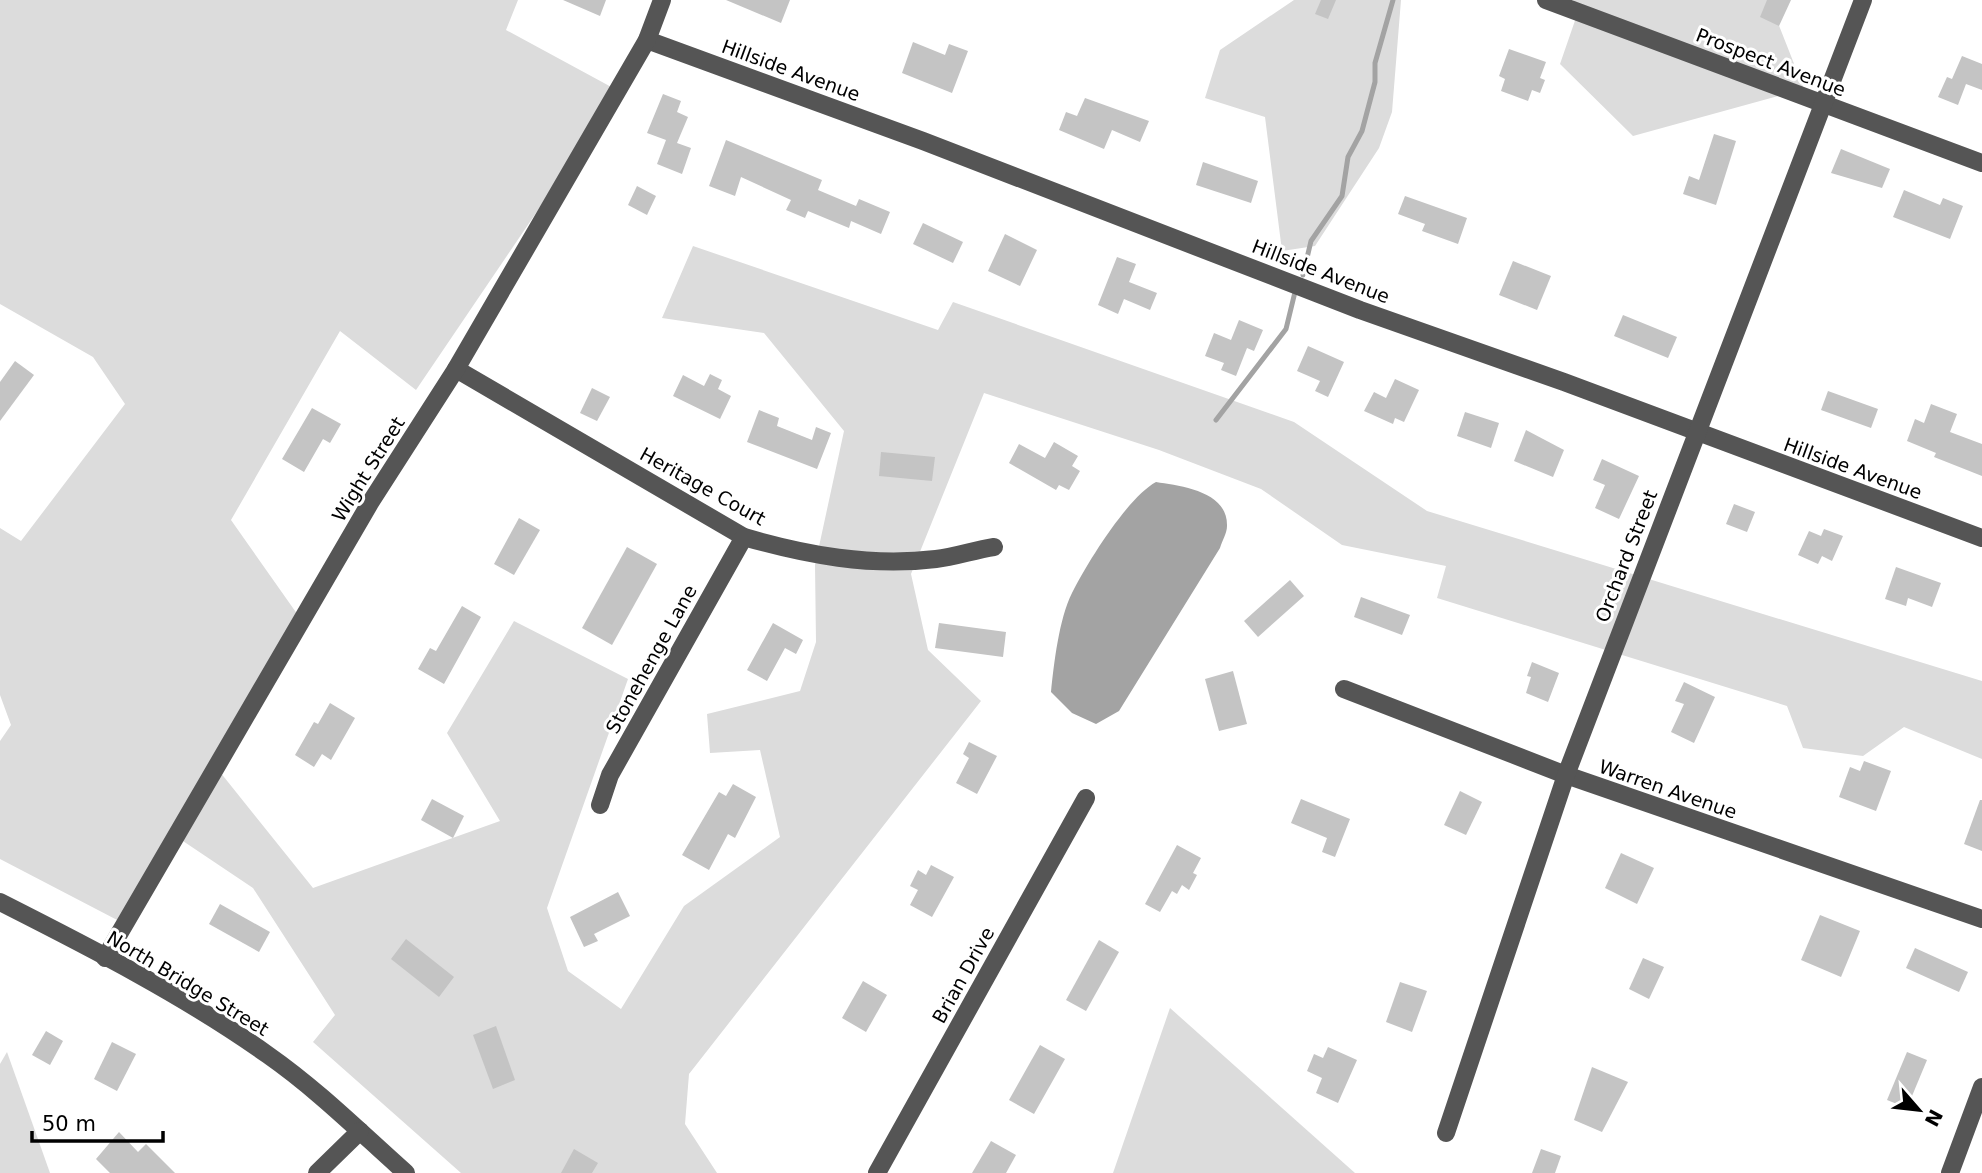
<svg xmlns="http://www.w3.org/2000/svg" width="1982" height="1173" viewBox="0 0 1982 1173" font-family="'DejaVu Sans',sans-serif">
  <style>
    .green { fill: #dcdcdc }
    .water { fill: #a3a3a3 }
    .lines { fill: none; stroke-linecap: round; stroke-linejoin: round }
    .stream { stroke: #a3a3a3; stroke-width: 5 }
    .building { fill: #c4c4c4 }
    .minor { stroke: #555; stroke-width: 18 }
    .labels { text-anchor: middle; stroke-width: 6; stroke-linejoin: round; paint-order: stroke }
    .street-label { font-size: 19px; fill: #000; stroke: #fff }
  </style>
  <rect width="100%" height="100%" fill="#fff"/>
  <g class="green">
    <polygon points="0,0 518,0 506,30 615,89 603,114 416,390 340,331 231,520 300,618 212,762 313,888 500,821 447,733 514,621 628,679 547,908 568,971 621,1009 684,906 780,837 760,750 710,753 707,714 800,691 816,642 815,565 844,431 764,333 662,318 693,246 938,330 953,302 1294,422 1427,511 1982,681 1982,759 1904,727 1863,756 1803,748 1787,706 1437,598 1446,566 1342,545 1261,489 1159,450 984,393 911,574 928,650 981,701 689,1074 685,1124 717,1173 461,1173 313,1042 335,1015 253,888 171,833 121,922 0,859 0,741 11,725 0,695 0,528 21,541 125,404 93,357 0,304"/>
    <polygon points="1294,0 1401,0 1392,112 1379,148 1315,246 1282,251 1265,117 1205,98 1220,50"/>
    <polygon points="1573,0 1769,0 1804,89 1633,136 1560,64 1579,9"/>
    <polygon points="1170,1008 1355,1173 1113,1173"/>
    <polygon points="7,1052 50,1173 0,1173 0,1064"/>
  </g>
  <path class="water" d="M1156,482C1181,486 1228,491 1227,526C1227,533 1222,541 1220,548L1119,711L1096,724L1072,713L1051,692C1054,663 1059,619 1072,593C1087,563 1128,497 1156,482Z"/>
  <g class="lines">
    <g class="stream">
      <polyline points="1303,275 1311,241 1342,196 1348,157 1362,131 1375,82 1375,63 1393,0"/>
      <polyline points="1216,420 1286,329 1295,292"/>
    </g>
  </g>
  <g class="building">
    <polygon points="563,0 606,0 600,16"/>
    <polygon points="726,0 790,0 781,23"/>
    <polygon points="1321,0 1336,0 1328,19 1315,14"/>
    <polygon points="1767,0 1791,0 1779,26 1760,17"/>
    <polygon points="913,42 945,55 949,44 968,51 952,93 902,73"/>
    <polygon points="1509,49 1546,62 1540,78 1545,80 1540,93 1532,90 1528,101 1501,91 1505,79 1499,76"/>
    <polygon points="1962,56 1982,64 1982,90 1966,84 1958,105 1938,97 1947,77 1952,79"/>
    <polygon points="663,94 681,101 677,112 688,117 677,143 691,148 682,174 657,164 666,140 647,133"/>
    <polygon points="1085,98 1149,121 1140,142 1112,130 1104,149 1059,130 1066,112 1077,116"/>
    <polygon points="1714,134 1736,141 1716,205 1683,194 1689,176 1699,180"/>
    <polygon points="726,140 822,180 818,190 856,206 859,199 890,212 881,234 851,221 849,228 808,211 805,218 786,210 791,200 741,177 735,196 709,186"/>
    <polygon points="1841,149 1890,169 1882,188 1831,173"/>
    <polygon points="1203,162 1258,181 1251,203 1196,185"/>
    <polygon points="637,186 656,196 647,215 628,205"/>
    <polygon points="1904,190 1940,205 1943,198 1963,206 1950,239 1893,217"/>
    <polygon points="1405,196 1467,218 1458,244 1422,231 1425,224 1398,214"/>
    <polygon points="923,223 963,242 953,263 913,244"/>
    <polygon points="1005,234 1037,250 1020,286 988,271"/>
    <polygon points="1117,257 1136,264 1129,282 1157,293 1150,310 1124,299 1118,314 1098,305"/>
    <polygon points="1513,261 1551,276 1537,310 1499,295"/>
    <polygon points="1623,315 1677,337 1668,358 1614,336"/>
    <polygon points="1239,320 1263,330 1254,351 1247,348 1236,376 1221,370 1224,363 1205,356 1214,333 1231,340"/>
    <polygon points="1308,346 1344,362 1328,397 1315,391 1320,381 1297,371"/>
    <polygon points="15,361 34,375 0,421 0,382"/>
    <polygon points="710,374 722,380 718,389 731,396 720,419 673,396 683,375 704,386"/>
    <polygon points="1395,379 1419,390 1404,422 1395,418 1393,424 1364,411 1374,392 1386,398"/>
    <polygon points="592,388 610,397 597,421 580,413"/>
    <polygon points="1828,391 1878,409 1871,428 1821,410"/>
    <polygon points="1931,404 1957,414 1950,432 1982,444 1982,476 1934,457 1936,453 1907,441 1915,419 1924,423"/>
    <polygon points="312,408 341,424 330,443 323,439 304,472 282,459"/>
    <polygon points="759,410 779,418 777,426 812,440 816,427 831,433 817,469 747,442"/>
    <polygon points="1465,412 1499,423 1491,448 1457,436"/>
    <polygon points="1526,430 1564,450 1553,477 1514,461"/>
    <polygon points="1054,442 1078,456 1072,466 1080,471 1069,490 1059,485 1056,490 1009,463 1019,444 1045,458"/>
    <polygon points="881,452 935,457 932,481 879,476"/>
    <polygon points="1602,459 1639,476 1619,519 1595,508 1605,485 1593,480"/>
    <polygon points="1734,504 1755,512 1747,532 1726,524"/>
    <polygon points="519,518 540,530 514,575 494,564"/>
    <polygon points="1824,529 1843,536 1832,561 1822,556 1818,564 1798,555 1809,531 1821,536"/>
    <polygon points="627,547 657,564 612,645 582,628"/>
    <polygon points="1896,567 1941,583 1932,607 1908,598 1906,606 1885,599"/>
    <polygon points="1290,580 1304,596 1258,637 1244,621"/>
    <polygon points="1361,597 1410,615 1402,635 1354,617"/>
    <polygon points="462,606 481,617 444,684 418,669 430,648 436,651"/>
    <polygon points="773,623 803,640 796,654 785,648 767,681 747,670"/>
    <polygon points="939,623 1006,632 1003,657 935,648"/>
    <polygon points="1532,662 1559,673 1548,702 1526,693 1531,677 1527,676"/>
    <polygon points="1233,671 1247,724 1219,731 1205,679"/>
    <polygon points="1684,682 1715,697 1694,743 1671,732 1684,704 1675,701"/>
    <polygon points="330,703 355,718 331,760 322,754 314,767 295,755 314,722 318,724"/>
    <polygon points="969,742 997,756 977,794 956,783 969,758 963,754"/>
    <polygon points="1864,761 1891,771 1876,811 1839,797 1850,767 1860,771"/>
    <polygon points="733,784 756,797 735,838 728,834 709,870 682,855 719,792 726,796"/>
    <polygon points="1460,791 1482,802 1466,835 1444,825"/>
    <polygon points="432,799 464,816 453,838 421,820"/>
    <polygon points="1301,799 1350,819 1335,857 1322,852 1327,838 1291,823"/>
    <polygon points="1980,800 1982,800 1982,851 1964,844"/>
    <polygon points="1177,845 1201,858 1193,873 1197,875 1189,890 1182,885 1177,894 1172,891 1160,912 1145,904"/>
    <polygon points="1621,853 1654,868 1637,904 1605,888"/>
    <polygon points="931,865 954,877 932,917 910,905 918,890 910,886 918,870 926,875"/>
    <polygon points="618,892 630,916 594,934 598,941 584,947 570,917"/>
    <polygon points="220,904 270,932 259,952 209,924"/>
    <polygon points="1820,915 1860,931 1841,977 1801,960"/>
    <polygon points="406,939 454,977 439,997 391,959"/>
    <polygon points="1099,940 1119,952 1086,1011 1066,1000"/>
    <polygon points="1915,948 1968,972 1959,992 1906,968"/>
    <polygon points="1643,958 1664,967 1649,999 1629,989"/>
    <polygon points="863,981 887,995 866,1032 842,1018"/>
    <polygon points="1400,982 1427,991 1412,1032 1386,1022"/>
    <polygon points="496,1026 515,1080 493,1089 473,1035"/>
    <polygon points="46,1031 63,1041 50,1065 32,1055"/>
    <polygon points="112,1042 136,1054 117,1091 94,1079"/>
    <polygon points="1040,1045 1065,1059 1034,1114 1009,1100"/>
    <polygon points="1328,1047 1357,1060 1338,1103 1316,1093 1322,1078 1307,1071 1314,1054 1323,1058"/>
    <polygon points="1907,1052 1927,1060 1907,1108 1887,1100"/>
    <polygon points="1592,1067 1628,1082 1602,1132 1574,1120"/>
    <polygon points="119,1132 138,1152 146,1144 175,1173 110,1173 96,1159"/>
    <polygon points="991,1141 1016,1155 1006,1173 972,1173"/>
    <polygon points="574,1149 598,1163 592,1173 561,1173"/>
    <polygon points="1541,1149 1561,1156 1555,1173 1532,1173"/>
  </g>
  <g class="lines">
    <g class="minor">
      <polyline points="1546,0 1982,163"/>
      <polyline points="647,40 923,141 1360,310 1564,382 1982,538"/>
      <path d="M456,369L744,537C806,555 870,567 936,559C955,557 974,550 994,547"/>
      <polyline points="1344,689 1566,775 1982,919"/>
      <polyline points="600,805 610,775 744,537"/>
      <path d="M0,902C91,948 185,996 268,1055C318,1090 361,1133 406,1173"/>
      <polyline points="105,958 370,503 456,369 647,40 662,0"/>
      <polyline points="1446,1133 1566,775 1863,0"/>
      <polyline points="317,1173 360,1131"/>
      <polyline points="877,1173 1086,798"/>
      <polyline points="1950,1173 1982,1087"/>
    </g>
  </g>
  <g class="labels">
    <g class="street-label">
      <text transform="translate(1771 62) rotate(21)" y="7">Prospect Avenue</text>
      <text transform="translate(791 70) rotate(20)" y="7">Hillside Avenue</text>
      <text transform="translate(1321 271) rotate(21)" y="7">Hillside Avenue</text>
      <text transform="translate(1853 468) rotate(20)" y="7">Hillside Avenue</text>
      <text transform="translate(368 469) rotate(-58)" y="7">Wight Street</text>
      <text transform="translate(703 486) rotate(29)" y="7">Heritage Court</text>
      <text transform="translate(1626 556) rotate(-69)" y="7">Orchard Street</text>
      <text transform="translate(651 659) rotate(-61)" y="7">Stonehenge Lane</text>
      <text transform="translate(1668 789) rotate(19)" y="7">Warren Avenue</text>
      <text transform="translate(963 975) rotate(-61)" y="7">Brian Drive</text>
      <text transform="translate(188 983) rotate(31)" y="7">North Bridge Street</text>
    </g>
  </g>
  <g transform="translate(1919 1110) rotate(118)" stroke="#ffffff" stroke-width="5" paint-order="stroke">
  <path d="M0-5L12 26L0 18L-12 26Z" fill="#000000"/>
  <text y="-10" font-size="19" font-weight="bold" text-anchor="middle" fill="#000000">N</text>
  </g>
  <path d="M32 1131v10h131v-10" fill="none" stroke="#000000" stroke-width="3.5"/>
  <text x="42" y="1131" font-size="21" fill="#000000" stroke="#ffffff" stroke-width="5" paint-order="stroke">50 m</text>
</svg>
